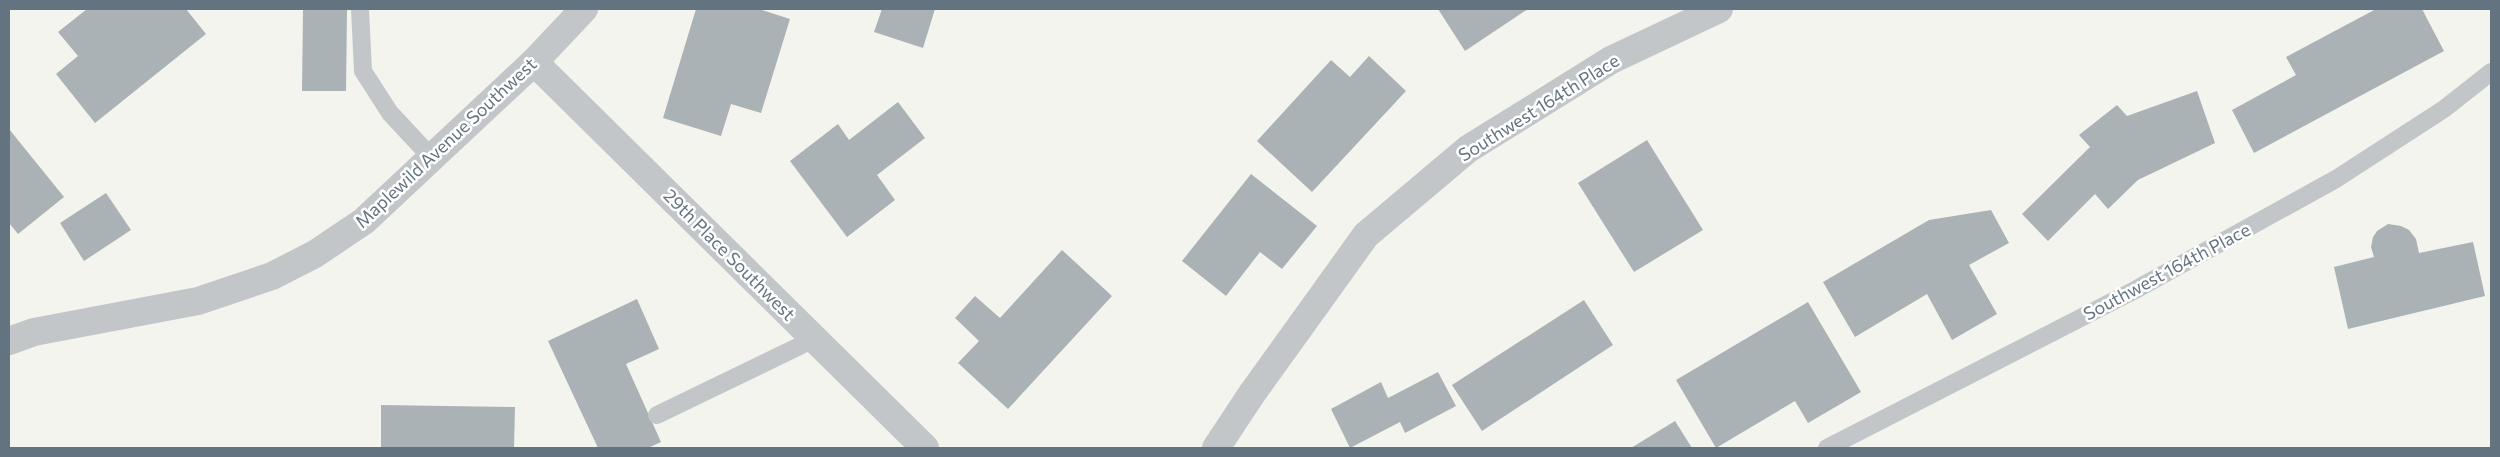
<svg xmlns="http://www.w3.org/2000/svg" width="2500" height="457" viewBox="0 0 2500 457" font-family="Commissioner,sans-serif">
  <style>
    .building { fill: #aab2b5 }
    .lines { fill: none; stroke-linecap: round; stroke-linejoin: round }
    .service { stroke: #c3c6c9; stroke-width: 18 }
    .minor { stroke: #c3c6c9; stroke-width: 28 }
    .tertiary { stroke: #c3c6c9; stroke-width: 28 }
    .labels { text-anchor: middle; stroke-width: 5; stroke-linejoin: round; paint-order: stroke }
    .street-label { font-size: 18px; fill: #637480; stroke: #fff }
  </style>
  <rect width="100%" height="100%" fill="#f4f4ef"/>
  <g class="building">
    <polygon points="87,9 186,9 206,34 95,123 56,74 78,56 58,32"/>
    <polygon points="303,9 347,9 346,91 302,91"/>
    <polygon points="696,9 759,9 790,19 761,113 731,104 721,136 663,118"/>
    <polygon points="882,9 935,9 923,48 874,32"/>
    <polygon points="1438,9 1528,9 1465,51"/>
    <polygon points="2376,9 2422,9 2444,51 2254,153 2232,110 2296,75 2286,57"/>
    <polygon points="1369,56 1406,91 1312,192 1257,141 1331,60 1350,77"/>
    <polygon points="2197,91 2215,143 2138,180 2108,209 2095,194 2048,241 2022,214 2090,147 2079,135 2117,105 2127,116"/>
    <polygon points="898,102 925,138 877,175 895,200 847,237 790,161 838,124 849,140"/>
    <polygon points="9,129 64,197 18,234 9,223"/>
    <polygon points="1647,140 1703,230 1634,272 1578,183"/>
    <polygon points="1251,174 1317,226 1282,269 1260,252 1226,296 1182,261"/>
    <polygon points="106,193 131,230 84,261 60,223"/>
    <polygon points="1991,210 2009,243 1969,265 1997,314 1952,340 1927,294 1855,337 1823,282 1929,220"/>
    <polygon points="2388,224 2401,226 2409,230 2416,239 2419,253 2473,242 2485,296 2348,329 2334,267 2374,257 2371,247 2373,237 2377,231"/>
    <polygon points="1062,250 1112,296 1008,409 958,363 979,341 955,318 975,296 1000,318"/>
    <polygon points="637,299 659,349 626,364 661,442 648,448 598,448 548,341"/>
    <polygon points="1584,300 1613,345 1482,431 1452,385"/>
    <polygon points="1808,302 1861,392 1808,423 1795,401 1716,448 1676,380"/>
    <polygon points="1438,372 1456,406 1405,433 1400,422 1350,448 1331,409 1381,382 1388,398"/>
    <polygon points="381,405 515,407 514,448 381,448"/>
    <polygon points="1675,421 1692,448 1631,448"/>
  </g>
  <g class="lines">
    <g class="service">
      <polyline points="360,9 363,71 390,113 432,158"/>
      <polyline points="657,415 814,339"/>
      <polyline points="1827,448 2135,290 2336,179 2444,109 2491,72"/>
    </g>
    <g class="minor">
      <polyline points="534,62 925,448"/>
      <polyline points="1216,448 1251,395 1366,235 1468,149 1611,60 1719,9"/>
    </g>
    <polyline class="tertiary" points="9,341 34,332 198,301 272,276 315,254 364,221 534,62 584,9"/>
  </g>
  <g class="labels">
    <g class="street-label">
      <text transform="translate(1539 108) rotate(-32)" y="6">Southwest 164th Place</text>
      <text transform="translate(446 143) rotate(-43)" y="6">Maplewild Avenue Southwest</text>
      <text transform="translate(729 255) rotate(45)" y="6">29th Place Southwest</text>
      <text transform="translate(2167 272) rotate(-28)" y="6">Southwest 164th Place</text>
    </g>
  </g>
  <rect width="2500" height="457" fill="none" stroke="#637480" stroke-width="20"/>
</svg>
